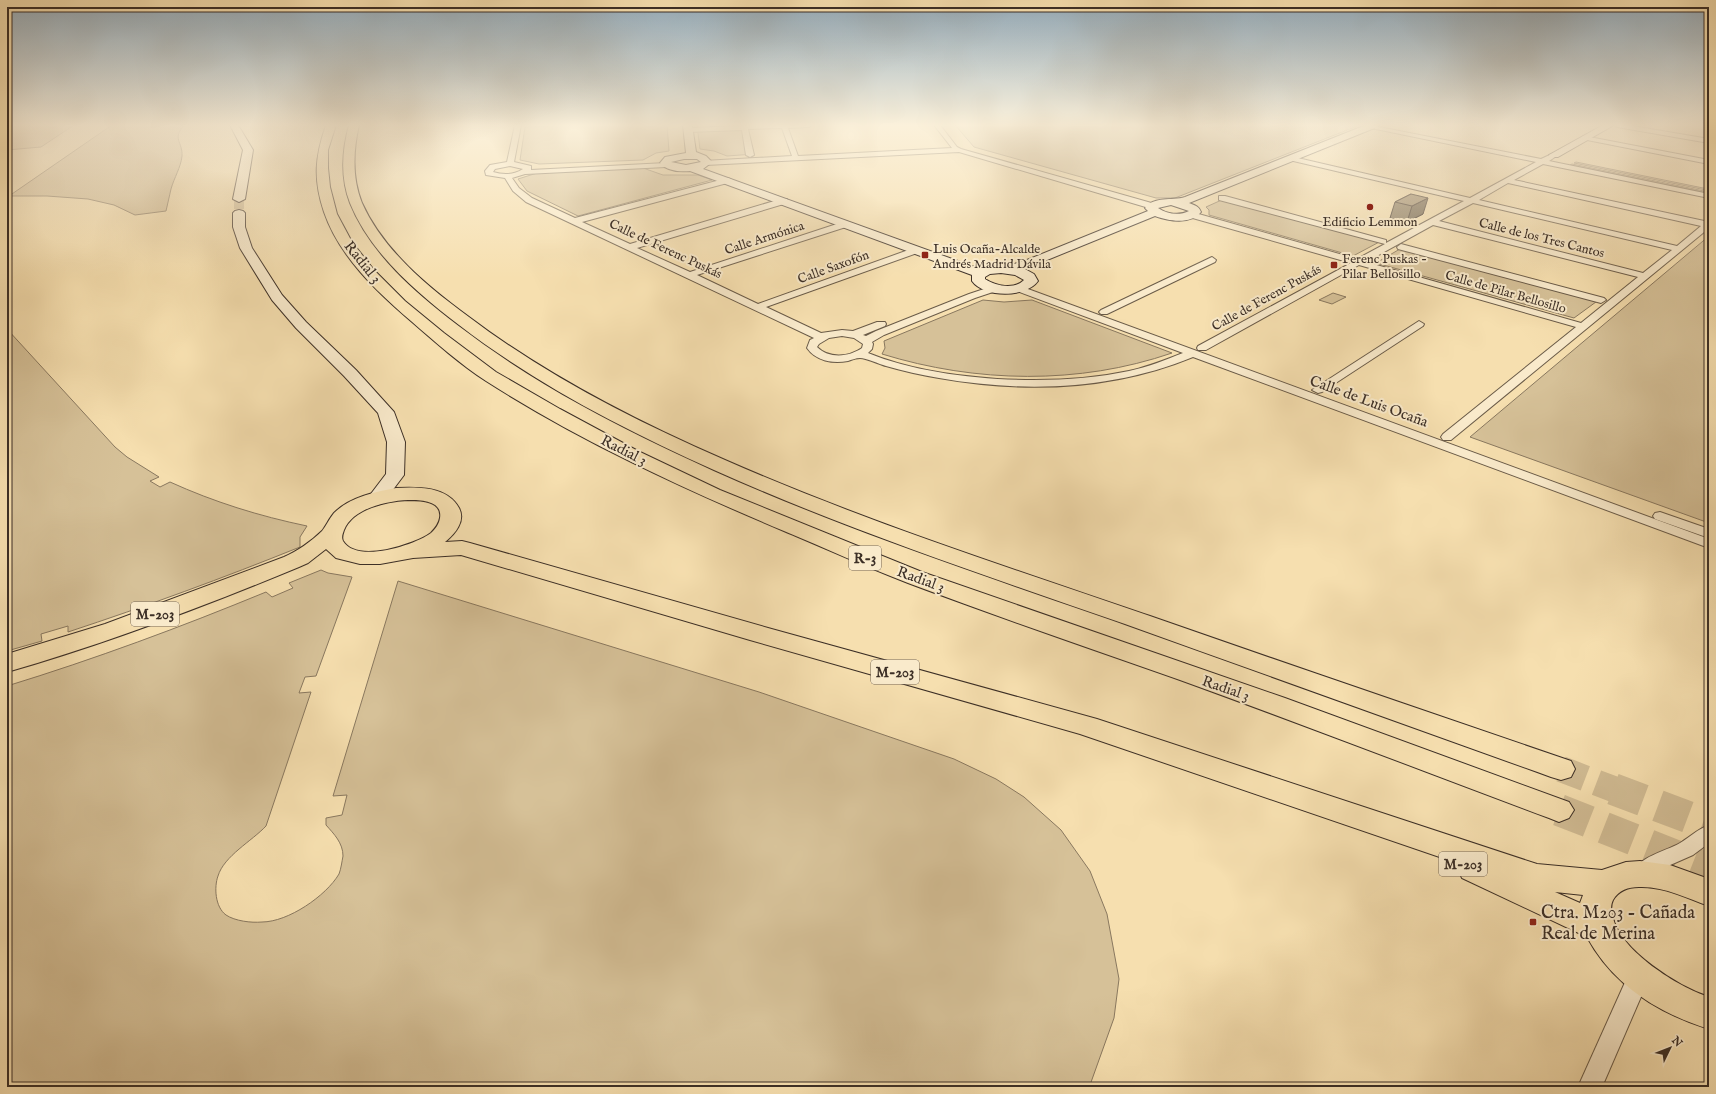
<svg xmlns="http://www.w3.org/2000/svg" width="1716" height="1094" viewBox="0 0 1716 1094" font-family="'IM FELL English',serif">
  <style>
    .green { fill: #d6c198; stroke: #89785f }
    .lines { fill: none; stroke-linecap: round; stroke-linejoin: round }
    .secondary-tunnel { stroke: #d1bc94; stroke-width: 10; stroke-dasharray: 10 5.5; stroke-linecap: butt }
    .highway-tunnel-far1 { stroke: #d1bc94; stroke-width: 26; stroke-dasharray: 26 12; stroke-linecap: butt }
    .highway-tunnel { stroke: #d1bc94; stroke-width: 32; stroke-dasharray: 32 16; stroke-linecap: butt }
    .street-casing { stroke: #6a5b48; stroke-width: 2 }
    .secondary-casing { stroke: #3c2f26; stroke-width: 2 }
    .primary-casing { stroke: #3c2f26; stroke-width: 2 }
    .highway-casing { stroke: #3c2f26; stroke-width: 2 }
    .street { fill: #f9eacb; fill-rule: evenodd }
    .secondary { fill: #f9eacb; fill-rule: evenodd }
    .primary { fill: #f6dfaf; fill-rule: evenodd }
    .highway { fill: #f6dfaf; fill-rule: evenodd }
    .wall { fill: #87785e; stroke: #3c2f26 }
    .shaded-wall { fill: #6e614c; stroke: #3c2f26 }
    .building { fill: #9d8b6d; stroke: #3c2f26 }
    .poi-dot { fill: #8f2418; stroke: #f9eacb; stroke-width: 1.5 }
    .labels { text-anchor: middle; stroke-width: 4; stroke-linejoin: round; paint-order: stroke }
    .far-poi-label { font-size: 13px; fill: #3c2f26; stroke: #f9eacb; text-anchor: start }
    .far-street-label { font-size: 13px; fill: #3c2f26; stroke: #f9eacb }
    .shield { fill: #f9eacb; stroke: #756758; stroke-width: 1 }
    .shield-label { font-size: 14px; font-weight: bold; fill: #3c2f26 }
    .street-label { font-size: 15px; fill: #3c2f26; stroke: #f9eacb }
    .near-poi-label { font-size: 18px; fill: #3c2f26; stroke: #f9eacb; text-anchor: start }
  </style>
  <rect width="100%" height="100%" fill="#f6dfaf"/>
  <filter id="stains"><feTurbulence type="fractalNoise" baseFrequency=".005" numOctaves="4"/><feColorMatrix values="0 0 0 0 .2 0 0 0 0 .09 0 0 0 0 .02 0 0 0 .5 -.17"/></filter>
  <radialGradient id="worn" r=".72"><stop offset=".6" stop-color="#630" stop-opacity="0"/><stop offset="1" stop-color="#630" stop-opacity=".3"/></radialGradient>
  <g class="green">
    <polygon points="35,125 74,125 41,147 7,150 7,127"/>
    <path d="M112,125H185C171,138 183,142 182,156C181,167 174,178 171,189C169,196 168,204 166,211L135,215L114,205L88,199L47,196H9Z"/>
    <polygon points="584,125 667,125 669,151 656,153 643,160 539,164 520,160 525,127"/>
    <polygon points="697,125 746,125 754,154 727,156 714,151 700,149"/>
    <polygon points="955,125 1360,125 1175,198 1156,198 974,147"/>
    <polygon points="1576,162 1708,189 1706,190 1574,163"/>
    <polygon points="1572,164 1704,191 1703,192 1570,165"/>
    <polygon points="643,168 663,175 698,175 712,180 578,216 527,191 518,179 537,173"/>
    <polygon points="1226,198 1383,240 1353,256 1209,215 1209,210 1206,207"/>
    <polygon points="1709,236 1709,523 1470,437"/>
    <polygon points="1405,246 1600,299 1574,318 1376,263"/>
    <polygon points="1333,293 1346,297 1332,304 1319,300"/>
    <path d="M983,300L1004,302L1032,300L1172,353C1079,385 976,383 882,354L885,348L884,341Z"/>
    <path d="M7,329L115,447L127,457L159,477L150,481L160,487L170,482C214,502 259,516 307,526L300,537V547C223,578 147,606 68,632V626L41,634L42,641L7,651Z"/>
    <path d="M321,570L328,573L352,577L316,676L305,677L299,693L311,692L266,826C252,841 224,856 218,876C214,887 215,907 226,915C235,921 251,923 262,922C288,922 326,896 339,874C341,869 342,861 343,856C343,843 334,834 326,825V818L342,815L347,795L333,796L398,581L759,692L954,759L996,779L1024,797L1061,830L1090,871L1107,914L1119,979L1114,1018L1090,1085L1088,1087H7V686C95,659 181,627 266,592L272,597L293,588L289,583Z"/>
  </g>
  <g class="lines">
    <polyline class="secondary-tunnel" points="239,199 239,213"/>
    <polyline class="highway-tunnel-far1" points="1561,769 1616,790"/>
    <g class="highway-tunnel">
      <polyline points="1613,789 1709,825"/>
      <polyline points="1559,810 1709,869"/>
    </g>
    <defs>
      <g id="street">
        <path d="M515,125H521L514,162L531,166V170L666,163L670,165L666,167L525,174L512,178L519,188L532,198L575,218L728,178L732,180L731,182L582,222L630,244L781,199H787V203L637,248L690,272L843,222H849L850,224L849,226L697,275L758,304L914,248H920L921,250L920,252L766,307L821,333L842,330L853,331L877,322H885L886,324L885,326L863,335L866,336L876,331L969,294L996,285L1001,288L999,290L975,298L884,335L872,342L873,344L872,349L868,353C939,382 1054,387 1129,371C1148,367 1165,360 1183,353L1014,290L1012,288L1014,286L1017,285L1709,539V548L1193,357C1113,390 1024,393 939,378C921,375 903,371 886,366C879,364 866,358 860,358C856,358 851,360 848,361C833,364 816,361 807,348L810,340L814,338L526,202L513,191L505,178L486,175L485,171L490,165L507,162ZM510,166L523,169C514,175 503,175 493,172L495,169ZM842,336L854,338L863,344L862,348C849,357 829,359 817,347L819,344L829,338Z"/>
        <polygon points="768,125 812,125 809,127 788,128 798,156 952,148 934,125 940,125 957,147 961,149 1155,204 1156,206 1152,208 1149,208 959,152 706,165 702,163 703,161 792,156 782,128 748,129 754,155 750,157 746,155 742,130 688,132 685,130 688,128"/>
        <path d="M1369,125L1541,159L1554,153L1558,155L1549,161L1709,194V198L1543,164L1514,180L1709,222V228L1451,440H1443L1441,437L1443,434L1576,327L1359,265L1206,350H1198L1197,348L1198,346L1351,263L1189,217V213H1195L1357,259L1385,244L1219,200V196H1225L1386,240V243L1464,201L1289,160V156L1470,198L1536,162L1371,128L1369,127ZM1508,183L1701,226L1677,246L1479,200ZM1473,203L1672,250L1643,273L1439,221ZM1433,225L1638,277L1581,323L1366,262Z"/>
        <polygon points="1614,125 1627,125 1709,139 1709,143 1617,127"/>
        <polygon points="1584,136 1709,160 1709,164 1582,139 1582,137"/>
        <polygon points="1401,244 1604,298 1606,300 1601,303 1398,249 1397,247"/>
        <polygon points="1212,257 1216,260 1215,262 1107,314 1101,314 1099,312 1101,310"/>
        <polygon points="1419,321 1424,324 1423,326 1322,392 1318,393 1312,390"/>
        <polygon points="1660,512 1709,529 1709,538 1655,519 1653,516 1655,513"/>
        <path d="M1709,825V843L1693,855L1668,866L1648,880L1641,882L1634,880L1631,874C1640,856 1664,852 1680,843C1690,837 1698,829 1709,825Z"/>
        <polygon points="1639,966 1647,969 1650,976 1602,1087 1578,1087 1631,969"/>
      </g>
      <g id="secondary">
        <polygon points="230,125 238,125 253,150 245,199 239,202 233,199 243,150"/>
        <path d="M683,125H692L696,152L706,156L712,162L703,169L980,269L1001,265L1008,266L1027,260L1148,211L1145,208C1154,196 1172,201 1185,197L1366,125H1379L1377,127L1189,203C1194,205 1199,206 1201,212C1191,225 1168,221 1155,216L1025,269L1034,274L1038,281C1026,298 984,298 972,281V275L690,171C680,172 667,171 660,163L665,157L686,153ZM684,159H697L701,162L686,165L671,162ZM1171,205L1189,211C1179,216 1167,214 1158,208ZM1001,273L1015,275L1024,280C1014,290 996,286 985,279V277L990,274Z"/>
        <polygon points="1603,125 1614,125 1558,157 1550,157 1549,155"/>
        <polygon points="239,210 243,211 245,213 245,227 252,248 282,295 306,322 356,370 394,412 405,442 404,475 383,503 376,505 369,503 367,499 386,474 387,442 378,413 344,376 296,328 272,300 240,248 233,227 233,213 235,211"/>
      </g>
      <path id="primary" d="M396,488C418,487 447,486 459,508C466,521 455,534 445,542L462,541L470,543L768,628L1097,719L1537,864L1602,870L1626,862L1640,861L1670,865L1709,879V906C1686,898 1664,886 1639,887C1628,887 1619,890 1613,900C1610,906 1611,912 1613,918C1621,951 1678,987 1709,997V1029C1658,1013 1613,985 1587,937L1462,878L1458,869L1460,864L1080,734L750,640L461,555L413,558L380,564H360L336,558L326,549L308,563L299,567C205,606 105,644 7,672V654L105,624L284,557C296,552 312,541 322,531C326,526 329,519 334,513C350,497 375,492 396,488ZM408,500C419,500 443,500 440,518C439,524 436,528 431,533C415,545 357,564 343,541C341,537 343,533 344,530C353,508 387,501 408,500ZM1555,892L1583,895L1580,903Z"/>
      <g id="highway">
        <path d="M326,125H336L328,150V168L330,187L337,214L352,242L374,270L405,301L444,333L496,372L560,409L638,451L720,490L922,572L1285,698L1569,802L1574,810L1569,818L1559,822L1549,818C1426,772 1304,725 1180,680C1089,648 998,617 908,583C866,567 825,548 784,531C682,488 580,441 486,381C460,364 435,342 411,321C377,292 339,256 324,212C313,179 315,157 326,125Z"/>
        <path d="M349,125H359C353,151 352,178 362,203C383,250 428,287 469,317C547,376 635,421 725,460C864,521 1007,567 1150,616C1290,665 1431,713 1571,761L1575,769L1571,777L1561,780L1551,777C1409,726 1267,675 1125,624C987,576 848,530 714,470C625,430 537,385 459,325C417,293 370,253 350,203C340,177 342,151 349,125Z"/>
      </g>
    </defs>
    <use href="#street" class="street-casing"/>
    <use href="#secondary" class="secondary-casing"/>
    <use href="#primary" class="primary-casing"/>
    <use href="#highway" class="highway-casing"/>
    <use href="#street" class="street"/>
    <use href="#secondary" class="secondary"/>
    <use href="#primary" class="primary"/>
    <use href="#highway" class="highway"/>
  </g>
  <polygon class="wall" points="1411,194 1423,214 1407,222 1390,218 1395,202"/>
  <polygon class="shaded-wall" points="1428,198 1423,214 1407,222 1412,206"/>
  <polygon class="building" points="1411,194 1428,198 1412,206 1395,202"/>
  <linearGradient id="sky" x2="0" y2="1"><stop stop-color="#94adbe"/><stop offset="0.45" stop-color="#fbf1db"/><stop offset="1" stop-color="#fbf1db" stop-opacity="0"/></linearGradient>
  <rect width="1716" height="278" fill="url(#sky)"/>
  <g class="poi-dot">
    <circle cx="1370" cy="207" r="4"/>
    <rect x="921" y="251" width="8" height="8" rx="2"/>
    <rect x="1330" y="261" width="8" height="8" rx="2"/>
    <rect x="1529" y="918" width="8" height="8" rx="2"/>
  </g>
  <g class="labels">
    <g class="far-poi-label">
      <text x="1370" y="226" text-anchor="middle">Edificio Lemmon</text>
      <text x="933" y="253">Luis Ocaña-Alcalde<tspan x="933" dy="15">Andrés Madrid Dávila</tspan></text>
      <text x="1342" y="263">Ferenc Puskas -<tspan x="1342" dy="15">Pilar Bellosillo</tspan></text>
    </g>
    <g class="far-street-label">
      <text transform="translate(764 237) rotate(-18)" y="5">Calle Armónica</text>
      <text transform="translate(1542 237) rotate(14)" y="5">Calle de los Tres Cantos</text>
      <text transform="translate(666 248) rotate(25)" y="5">Calle de Ferenc Puskás</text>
      <text transform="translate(833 266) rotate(-20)" y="5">Calle Saxofón</text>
      <text transform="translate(1506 291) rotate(16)" y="5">Calle de Pilar Bellosillo</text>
      <text transform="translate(1266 297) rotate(-29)" y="5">Calle de Ferenc Puskás</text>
    </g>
    <g class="shield">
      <rect x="849" y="546" width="32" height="24" rx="3"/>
      <rect x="131" y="602" width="48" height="24" rx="3"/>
      <rect x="871" y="660" width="48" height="24" rx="3"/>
      <rect x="1439" y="852" width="48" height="24" rx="3"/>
    </g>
    <g class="shield-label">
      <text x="865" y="563">R-3</text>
      <text x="155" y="619">M-203</text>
      <text x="895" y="677">M-203</text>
      <text x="1463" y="869">M-203</text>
    </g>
    <g class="street-label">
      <text transform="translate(363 262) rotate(51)" y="5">Radial 3</text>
      <text transform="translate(1369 401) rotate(20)" y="5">Calle de Luis Ocaña</text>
      <text transform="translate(624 450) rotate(27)" y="5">Radial 3</text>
      <text transform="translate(921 579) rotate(20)" y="5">Radial 3</text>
      <text transform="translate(1226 688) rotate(19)" y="5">Radial 3</text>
    </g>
    <g class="near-poi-label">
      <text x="1541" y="918">Ctra. M203 - Cañada<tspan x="1541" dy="21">Real de Merina</tspan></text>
    </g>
  </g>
  <rect width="1716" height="1094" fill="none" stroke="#f6dfaf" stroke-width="24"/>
  <rect x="8" y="8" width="1700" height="1078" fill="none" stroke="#3c2f26" stroke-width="2"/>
  <rect x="12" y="12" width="1692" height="1070" fill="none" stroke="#3c2f26"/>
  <g transform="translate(1670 1048) rotate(47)" stroke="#f9eacb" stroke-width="3" paint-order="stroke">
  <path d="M0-3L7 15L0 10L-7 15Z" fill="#3c2f26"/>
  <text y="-6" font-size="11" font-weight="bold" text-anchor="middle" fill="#3c2f26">N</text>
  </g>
  <rect width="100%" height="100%" filter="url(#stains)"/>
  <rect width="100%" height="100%" fill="url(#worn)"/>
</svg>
